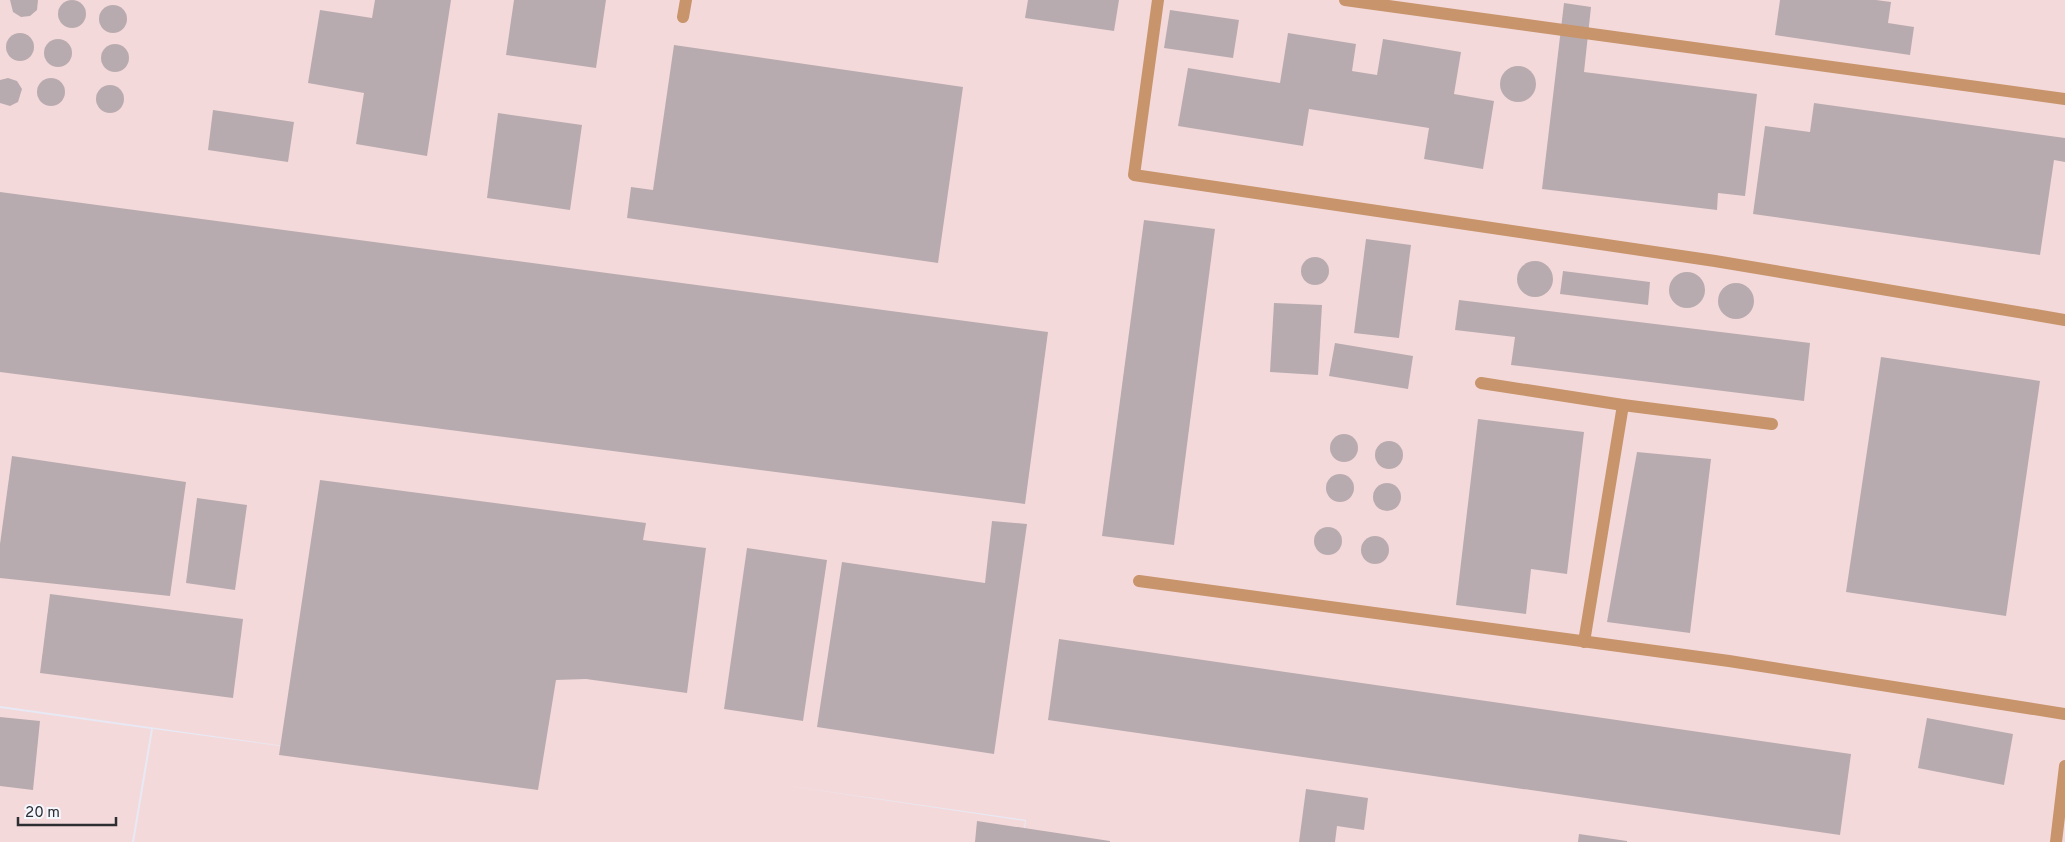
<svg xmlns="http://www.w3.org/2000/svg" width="2065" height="842" viewBox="0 0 2065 842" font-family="Overpass,sans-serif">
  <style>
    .industrial { fill: #f4d9db }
    .building { fill: #b8abaf }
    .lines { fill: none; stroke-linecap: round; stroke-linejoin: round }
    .service { stroke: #c8946b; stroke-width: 12 }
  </style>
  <rect width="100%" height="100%" fill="#e7eaf5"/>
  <g class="industrial">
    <polygon points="0,0 2065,0 2065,842 1023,842 1026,820 775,784 1025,821 1022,842 134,842 153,729 384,760 0,706"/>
    <polygon points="0,708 151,729 132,842 0,842"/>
  </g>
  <g class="building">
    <polygon points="10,0 38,0 37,10 30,16 21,17 13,12"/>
    <polygon points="375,0 451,0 427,156 356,144 364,93 308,83 320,10 372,18"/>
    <polygon points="514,0 606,0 596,68 506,55"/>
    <polygon points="1028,0 1119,0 1114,31 1025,18"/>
    <polygon points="1780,0 1876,0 1891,2 1888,23 1914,27 1910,55 1775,35"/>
    <circle cx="72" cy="14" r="14"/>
    <polygon points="1564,3 1591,7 1584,72 1757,94 1745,196 1718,193 1717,210 1542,189"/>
    <circle cx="113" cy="19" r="14"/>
    <polygon points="1170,10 1239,20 1233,58 1164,48"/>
    <circle cx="20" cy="47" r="14"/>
    <polygon points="1288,33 1356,44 1352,71 1377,75 1383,39 1461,52 1454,94 1494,101 1483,169 1424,159 1429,128 1309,109 1303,146 1178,126 1188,68 1280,83"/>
    <circle cx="58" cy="53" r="14"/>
    <circle cx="115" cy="58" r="14"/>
    <polygon points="674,45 963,87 938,263 627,218 631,187 653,190"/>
    <circle cx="1518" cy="84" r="18"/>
    <circle cx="51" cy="92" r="14"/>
    <polygon points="8,78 17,81 22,89 18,102 10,106 0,103 0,80"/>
    <circle cx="110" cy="99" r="14"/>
    <polygon points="1814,103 2065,138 2065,162 2054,160 2040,255 1753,214 1765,126 1810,132"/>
    <polygon points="213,110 294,122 288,162 208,150"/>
    <polygon points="498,113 582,125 570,210 487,198"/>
    <polygon points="0,192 1048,332 1025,504 0,372"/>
    <polygon points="1144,220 1215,229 1174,545 1102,536"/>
    <polygon points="1366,239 1411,245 1399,338 1354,333"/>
    <circle cx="1315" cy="271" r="14"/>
    <circle cx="1535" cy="279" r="18"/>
    <polygon points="1563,271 1650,282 1648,305 1560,294"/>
    <circle cx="1687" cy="290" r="18"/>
    <circle cx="1736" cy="301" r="18"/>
    <polygon points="1459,300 1810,343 1804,401 1511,365 1515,337 1455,330"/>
    <polygon points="1274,303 1322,305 1318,375 1270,372"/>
    <polygon points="1335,343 1413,356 1408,389 1329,376"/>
    <polygon points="1881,357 2040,381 2006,616 1846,592"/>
    <polygon points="1478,419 1584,432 1567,574 1531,569 1526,614 1456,605"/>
    <circle cx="1344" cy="448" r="14"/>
    <circle cx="1389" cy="455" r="14"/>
    <polygon points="1637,452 1711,459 1690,633 1607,622"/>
    <polygon points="12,456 186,482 170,596 0,578 0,544"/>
    <circle cx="1340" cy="488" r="14"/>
    <polygon points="320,480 646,523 643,540 706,548 687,693 586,679 556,680 538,790 279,755"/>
    <circle cx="1387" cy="497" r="14"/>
    <polygon points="197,498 247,505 235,590 186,583"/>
    <polygon points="992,521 1027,524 994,754 817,727 842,562 985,583"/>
    <circle cx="1328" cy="541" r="14"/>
    <circle cx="1375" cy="550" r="14"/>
    <polygon points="747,548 827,560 803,721 724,709"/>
    <polygon points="50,594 243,619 233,698 40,673"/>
    <polygon points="1059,639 1851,754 1840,835 1048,720"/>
    <polygon points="0,717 40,721 33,790 0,786"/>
    <polygon points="1927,718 2013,734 2004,785 1918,768"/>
    <polygon points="1306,789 1368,798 1364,830 1337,826 1335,842 1299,842"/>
    <polygon points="977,821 1110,841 1110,842 975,842"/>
    <polygon points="1579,834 1627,841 1627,842 1578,842"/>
  </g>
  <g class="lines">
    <g class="service">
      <polyline points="1158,0 1134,175 1715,261 2065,320"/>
      <polyline points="1345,0 2065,99"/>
      <polyline points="683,17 686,0"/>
      <polyline points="1481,383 1623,405 1772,424"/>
      <polyline points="1139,581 1729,661 2065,714"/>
      <polyline points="1584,642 1623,405"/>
      <polyline points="2056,842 2065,766"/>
    </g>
  </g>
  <path d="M18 817v8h98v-8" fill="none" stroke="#2d2e32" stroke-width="2.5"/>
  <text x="25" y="817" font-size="15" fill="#2d2e32" stroke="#f5f7fe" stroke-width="4" paint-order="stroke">20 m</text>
</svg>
